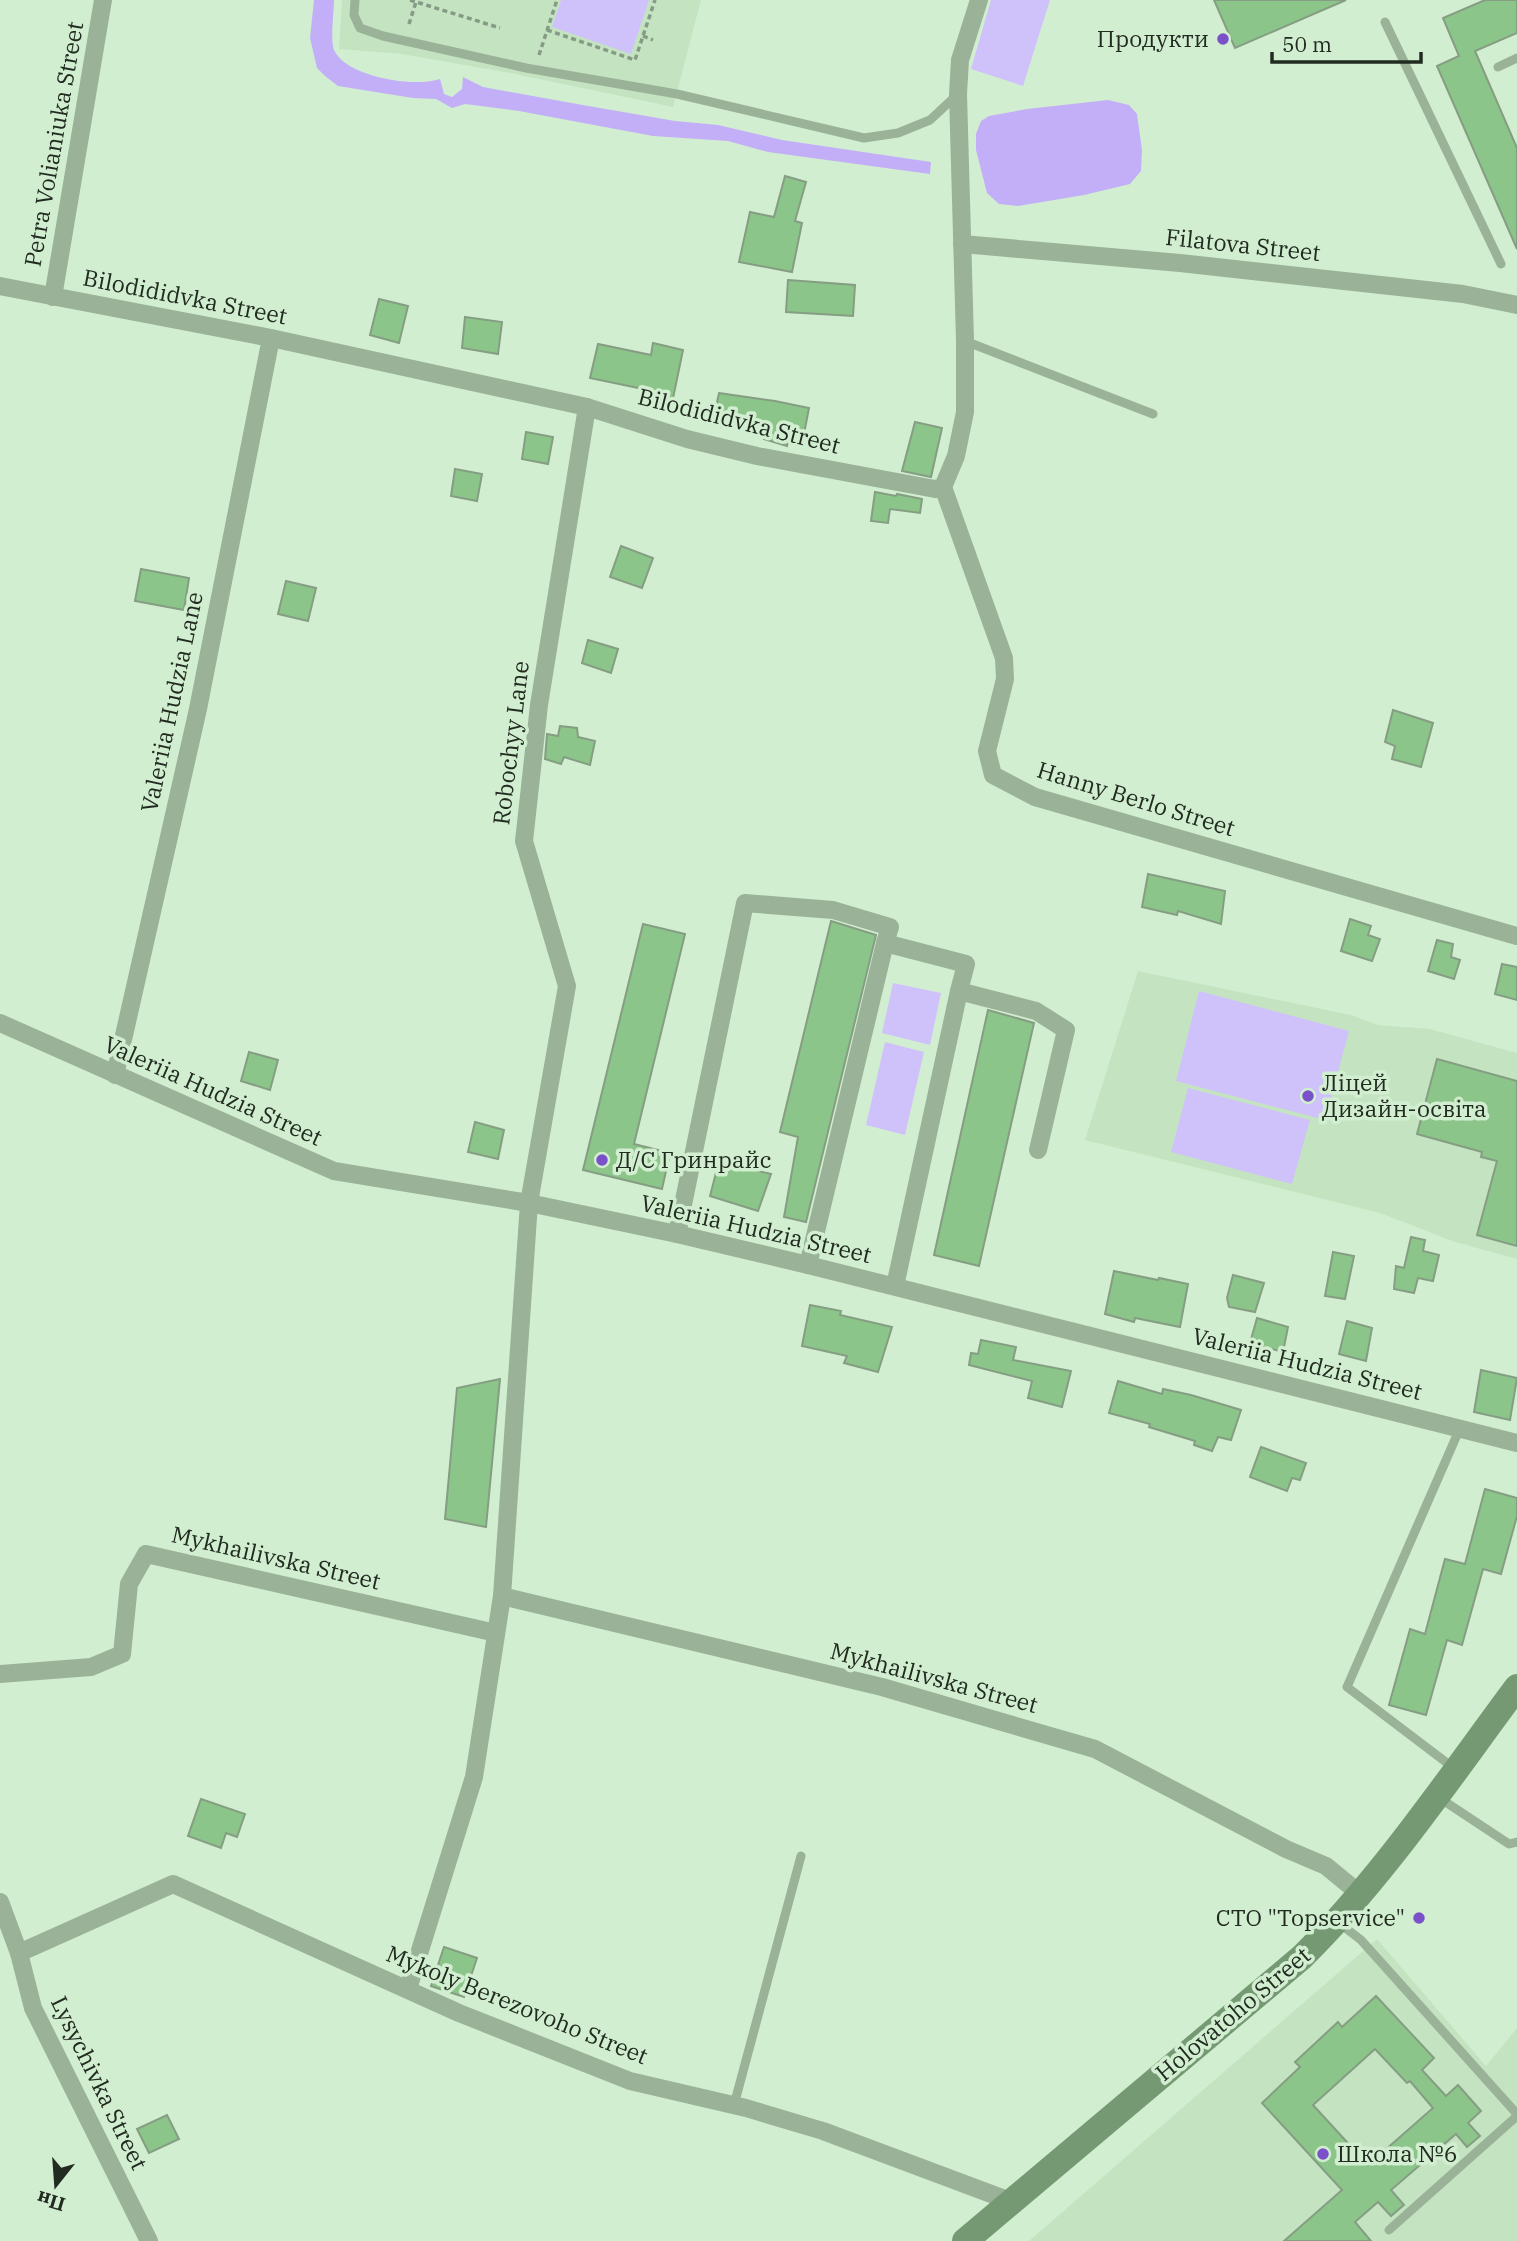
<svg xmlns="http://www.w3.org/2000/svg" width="1517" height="2241" viewBox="0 0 1517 2241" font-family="'IBM Plex Serif',serif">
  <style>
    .built { fill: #c4e4c1 }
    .green { fill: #cfc2fa }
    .water { fill: #c2aff8 }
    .building { fill: #8cc589; stroke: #859e83; stroke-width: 2; fill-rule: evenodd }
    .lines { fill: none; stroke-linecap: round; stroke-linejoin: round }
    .path { stroke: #869b85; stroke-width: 3.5; stroke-dasharray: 5 3.5; stroke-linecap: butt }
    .service { stroke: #9ab398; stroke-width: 9 }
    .minor { stroke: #9ab398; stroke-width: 18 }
    .secondary { stroke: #759a73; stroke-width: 26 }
    .poi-dot { fill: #7b51ca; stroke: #d2eed0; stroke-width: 2.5 }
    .labels { text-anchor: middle; stroke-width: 7; stroke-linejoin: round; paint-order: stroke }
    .poi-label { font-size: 23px; fill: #212b20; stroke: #d2eed0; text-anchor: start }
    .street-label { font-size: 23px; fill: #212b20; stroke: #d2eed0 }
  </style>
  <rect width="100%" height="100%" fill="#d2eed0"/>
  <g class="built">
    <polygon points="342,0 701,0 673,107 515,74 402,54 339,49"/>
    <polygon points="1138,971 1351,1015 1378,1025 1430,1029 1517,1053 1517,1259 1455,1242 1380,1213 1085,1140"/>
    <polygon points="1377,1939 1486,2066 1517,2028 1517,2241 1029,2241"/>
  </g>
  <g class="green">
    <polygon points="561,0 649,0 631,54 552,27"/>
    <polygon points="991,0 1050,0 1023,86 971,69"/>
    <polygon points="893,983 941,993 930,1045 882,1033"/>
    <polygon points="1199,991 1349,1031 1325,1120 1176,1081"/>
    <polygon points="885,1042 924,1052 905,1135 866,1125"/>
    <polygon points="1188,1088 1310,1120 1292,1184 1171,1152"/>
  </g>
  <g class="water">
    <path d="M314,0H334C334,12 330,40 334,50C346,77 415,88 440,79L444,94L452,97L462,89L463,77L483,87L577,104L675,121L718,125L782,140L931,162L930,174L768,152L728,141L653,136L519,111L465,104L452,108L436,99L413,98L338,86L325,76L317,68L310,38Z"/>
    <polygon points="1108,100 1129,105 1137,114 1142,150 1141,171 1130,184 1084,195 1018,206 999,204 987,193 976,150 976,134 981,121 989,116 1027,109"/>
  </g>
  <g class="building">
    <polygon points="1214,0 1346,0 1235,48"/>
    <polygon points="1485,0 1517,0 1517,33 1475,51 1517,148 1517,249 1437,66 1459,56 1443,18"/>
    <polygon points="785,176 806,182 795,221 802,223 792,272 739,262 750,212 774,217"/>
    <polygon points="788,280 855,285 853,316 786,312"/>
    <polygon points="379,299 408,306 399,343 370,335"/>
    <polygon points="465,317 502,322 498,354 462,348"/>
    <polygon points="653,343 683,350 671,408 641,401 643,389 590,378 598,344 651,355"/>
    <polygon points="719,393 775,401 809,408 804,434 790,433 787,446 764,439 765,434 712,425"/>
    <polygon points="915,422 942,428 931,477 902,471"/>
    <polygon points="526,432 553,437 548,464 522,459"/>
    <polygon points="455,469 482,474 477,501 451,496"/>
    <polygon points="875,492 896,496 897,494 922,499 920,513 890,509 888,523 871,521"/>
    <polygon points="621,546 653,558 642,588 610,577"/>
    <polygon points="141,569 189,578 184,610 135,601"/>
    <polygon points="286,581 316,588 308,621 278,614"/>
    <polygon points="588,640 618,649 611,673 582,663"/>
    <polygon points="1393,710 1433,723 1421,767 1392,759 1395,746 1385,742"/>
    <polygon points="560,726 577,728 578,737 595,741 590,765 564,757 561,764 545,759 547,734 558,736"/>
    <polygon points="1148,874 1225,891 1221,924 1178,911 1177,915 1142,907"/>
    <polygon points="1350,919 1371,926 1368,935 1380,939 1372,961 1341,951"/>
    <polygon points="831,921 876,935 806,1222 784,1217 798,1137 780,1132"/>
    <polygon points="643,924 685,934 634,1144 670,1153 662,1189 583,1170"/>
    <polygon points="1437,940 1453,944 1451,957 1460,960 1454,979 1428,971"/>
    <polygon points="1502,964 1517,967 1517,1000 1495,994"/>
    <polygon points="988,1010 1034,1023 979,1266 934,1255"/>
    <polygon points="249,1052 278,1060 270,1090 241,1081"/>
    <polygon points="1437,1059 1517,1081 1517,1246 1477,1235 1497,1161 1481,1157 1482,1152 1417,1134"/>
    <polygon points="475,1122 504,1130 498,1159 468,1152"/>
    <polygon points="719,1161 771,1174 758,1211 710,1196"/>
    <polygon points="1411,1237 1425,1240 1423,1251 1439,1255 1433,1281 1418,1278 1414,1293 1394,1289 1396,1266 1404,1268"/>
    <polygon points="1333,1252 1354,1256 1345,1299 1325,1296"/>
    <polygon points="1114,1271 1158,1280 1159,1278 1188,1284 1180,1327 1135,1318 1134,1322 1105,1314"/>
    <polygon points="1233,1275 1264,1283 1255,1312 1229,1307 1227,1298"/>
    <polygon points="810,1305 841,1311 840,1315 892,1327 878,1372 844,1363 847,1356 802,1346"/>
    <polygon points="1257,1318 1288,1327 1283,1352 1250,1343"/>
    <polygon points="1347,1321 1372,1328 1366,1361 1339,1354"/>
    <polygon points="981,1340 1016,1347 1013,1360 1071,1371 1062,1407 1028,1398 1032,1381 969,1365 971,1353 978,1354"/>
    <polygon points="1481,1370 1517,1378 1510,1420 1474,1412"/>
    <polygon points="500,1379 486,1527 445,1519 457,1388"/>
    <polygon points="1118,1381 1162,1394 1163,1389 1191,1395 1241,1410 1231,1440 1218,1437 1212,1451 1194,1445 1195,1441 1149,1427 1150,1424 1109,1413"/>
    <polygon points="1261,1447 1306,1463 1300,1480 1292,1478 1287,1491 1250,1477"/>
    <polygon points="1485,1489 1517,1498 1517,1516 1501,1574 1483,1569 1462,1645 1447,1640 1426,1715 1389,1705 1410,1629 1425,1634 1445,1559 1465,1564"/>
    <polygon points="201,1799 245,1814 237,1837 226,1833 221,1848 188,1836"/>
    <polygon points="444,1947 477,1958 464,1997 431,1986"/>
    <path d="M1376,1996L1434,2058L1422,2070L1446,2096L1458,2085L1481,2111L1468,2123L1480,2136L1467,2147L1456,2134L1391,2190L1404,2205L1391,2216L1378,2202L1355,2222L1371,2241H1284L1342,2190L1262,2103L1300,2067L1295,2062L1338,2022L1342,2027ZM1375,2049L1407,2083L1410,2081L1433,2108L1368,2165L1313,2105Z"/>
    <polygon points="167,2115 179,2139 149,2153 137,2129"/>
  </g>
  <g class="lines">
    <g class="path">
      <polyline points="410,0 500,28"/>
      <polyline points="409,24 416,2"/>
      <polyline points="547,30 635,60 655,0"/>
      <polyline points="643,36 653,40"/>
      <polyline points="539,55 557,0"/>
    </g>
    <g class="service">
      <polyline points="355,0 354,15 360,28 383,36 526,68 677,94 864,138 898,133 930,120 958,94"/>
      <polyline points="1385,22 1501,264"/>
      <polyline points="1498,67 1517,58"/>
      <polyline points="965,341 1153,414"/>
      <polyline points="1455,1769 1347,1687 1460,1428"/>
      <polyline points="1438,1797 1509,1844 1517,1842"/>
      <polyline points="1339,1923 1361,1940 1517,2114"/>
      <polyline points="734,2105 801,1856"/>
      <polyline points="1389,2230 1517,2116"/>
    </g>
    <g class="minor">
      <polyline points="962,244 1180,263 1463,294 1517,305"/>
      <polyline points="0,286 271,338 587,407 687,439 757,456 935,489 943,487 956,456 965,412 965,341 958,94 960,60 979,0"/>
      <polyline points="53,297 103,0"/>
      <polyline points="943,487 1004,658 1005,679 987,751 993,775 1035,797 1517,936"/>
      <polyline points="0,1023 334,1171 529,1203 677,1234 808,1265 1517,1443"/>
      <polyline points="115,1075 198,709 271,338"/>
      <polyline points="677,1234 745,903 833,910 890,927 885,943"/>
      <polyline points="808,1265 885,943 966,964 959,991"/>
      <polyline points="895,1286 959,991 1036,1011 1066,1030 1038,1150"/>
      <polyline points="502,1596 882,1687 1095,1749 1286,1849 1326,1866 1360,1894"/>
      <polyline points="0,1674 91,1667 122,1654 129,1584 146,1554 496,1633"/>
      <polyline points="0,1902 19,1953 33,2008 149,2241"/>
      <polyline points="19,1953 173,1884 459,2013 630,2081 746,2108 823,2131 1010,2201"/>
      <polyline points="408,1989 474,1777 502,1596 529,1203 567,986 524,841 539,705 587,407"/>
    </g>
    <path class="secondary" d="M965,2241L1302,1957C1382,1878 1450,1777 1517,1687"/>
  </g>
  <g class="poi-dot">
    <circle cx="1223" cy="39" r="7"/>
    <circle cx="1308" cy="1096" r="7"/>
    <circle cx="602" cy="1160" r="7"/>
    <circle cx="1419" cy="1918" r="7"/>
    <circle cx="1323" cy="2154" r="7"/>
  </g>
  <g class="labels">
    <g class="poi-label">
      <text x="1209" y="47" text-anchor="end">Продукти</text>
      <text x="1322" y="1091">Ліцей<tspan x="1322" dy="26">Дизайн-освіта</tspan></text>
      <text x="616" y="1168">Д/С Гринрайс</text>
      <text x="1405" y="1926" text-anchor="end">СТО "Topservice"</text>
      <text x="1337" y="2162">Школа №6</text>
    </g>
    <g class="street-label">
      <text transform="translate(54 144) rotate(-80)" y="8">Petra Volianiuka Street</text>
      <text transform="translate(1243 245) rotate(6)" y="8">Filatova Street</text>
      <text transform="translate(185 297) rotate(11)" y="8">Bilodididvka Street</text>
      <text transform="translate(739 421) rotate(14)" y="8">Bilodididvka Street</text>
      <text transform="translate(172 702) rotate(-78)" y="8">Valeriia Hudzia Lane</text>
      <text transform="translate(511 743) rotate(-83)" y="8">Robochyy Lane</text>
      <text transform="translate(1136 799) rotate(17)" y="8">Hanny Berlo Street</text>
      <text transform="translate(213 1091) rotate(24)" y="8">Valeriia Hudzia Street</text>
      <text transform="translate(756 1229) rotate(13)" y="8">Valeriia Hudzia Street</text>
      <text transform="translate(1307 1364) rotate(14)" y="8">Valeriia Hudzia Street</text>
      <text transform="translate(276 1558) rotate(13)" y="8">Mykhailivska Street</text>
      <text transform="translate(934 1678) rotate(15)" y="8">Mykhailivska Street</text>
      <text transform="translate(517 2005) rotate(22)" y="8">Mykoly Berezovoho Street</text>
      <text transform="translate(1233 2014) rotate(-40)" y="8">Holovatoho Street</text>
      <text transform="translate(99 2083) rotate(64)" y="8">Lysychivka Street</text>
    </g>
  </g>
  <g transform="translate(56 2185) rotate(197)" stroke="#d2eed0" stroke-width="5" paint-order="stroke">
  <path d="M0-5L12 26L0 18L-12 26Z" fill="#212b20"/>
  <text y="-10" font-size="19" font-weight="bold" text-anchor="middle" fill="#212b20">Пн</text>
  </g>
  <path d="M1272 52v10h149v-10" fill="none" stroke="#212b20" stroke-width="3.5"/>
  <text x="1282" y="52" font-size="21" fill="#212b20" stroke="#d2eed0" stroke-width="5" paint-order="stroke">50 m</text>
</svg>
